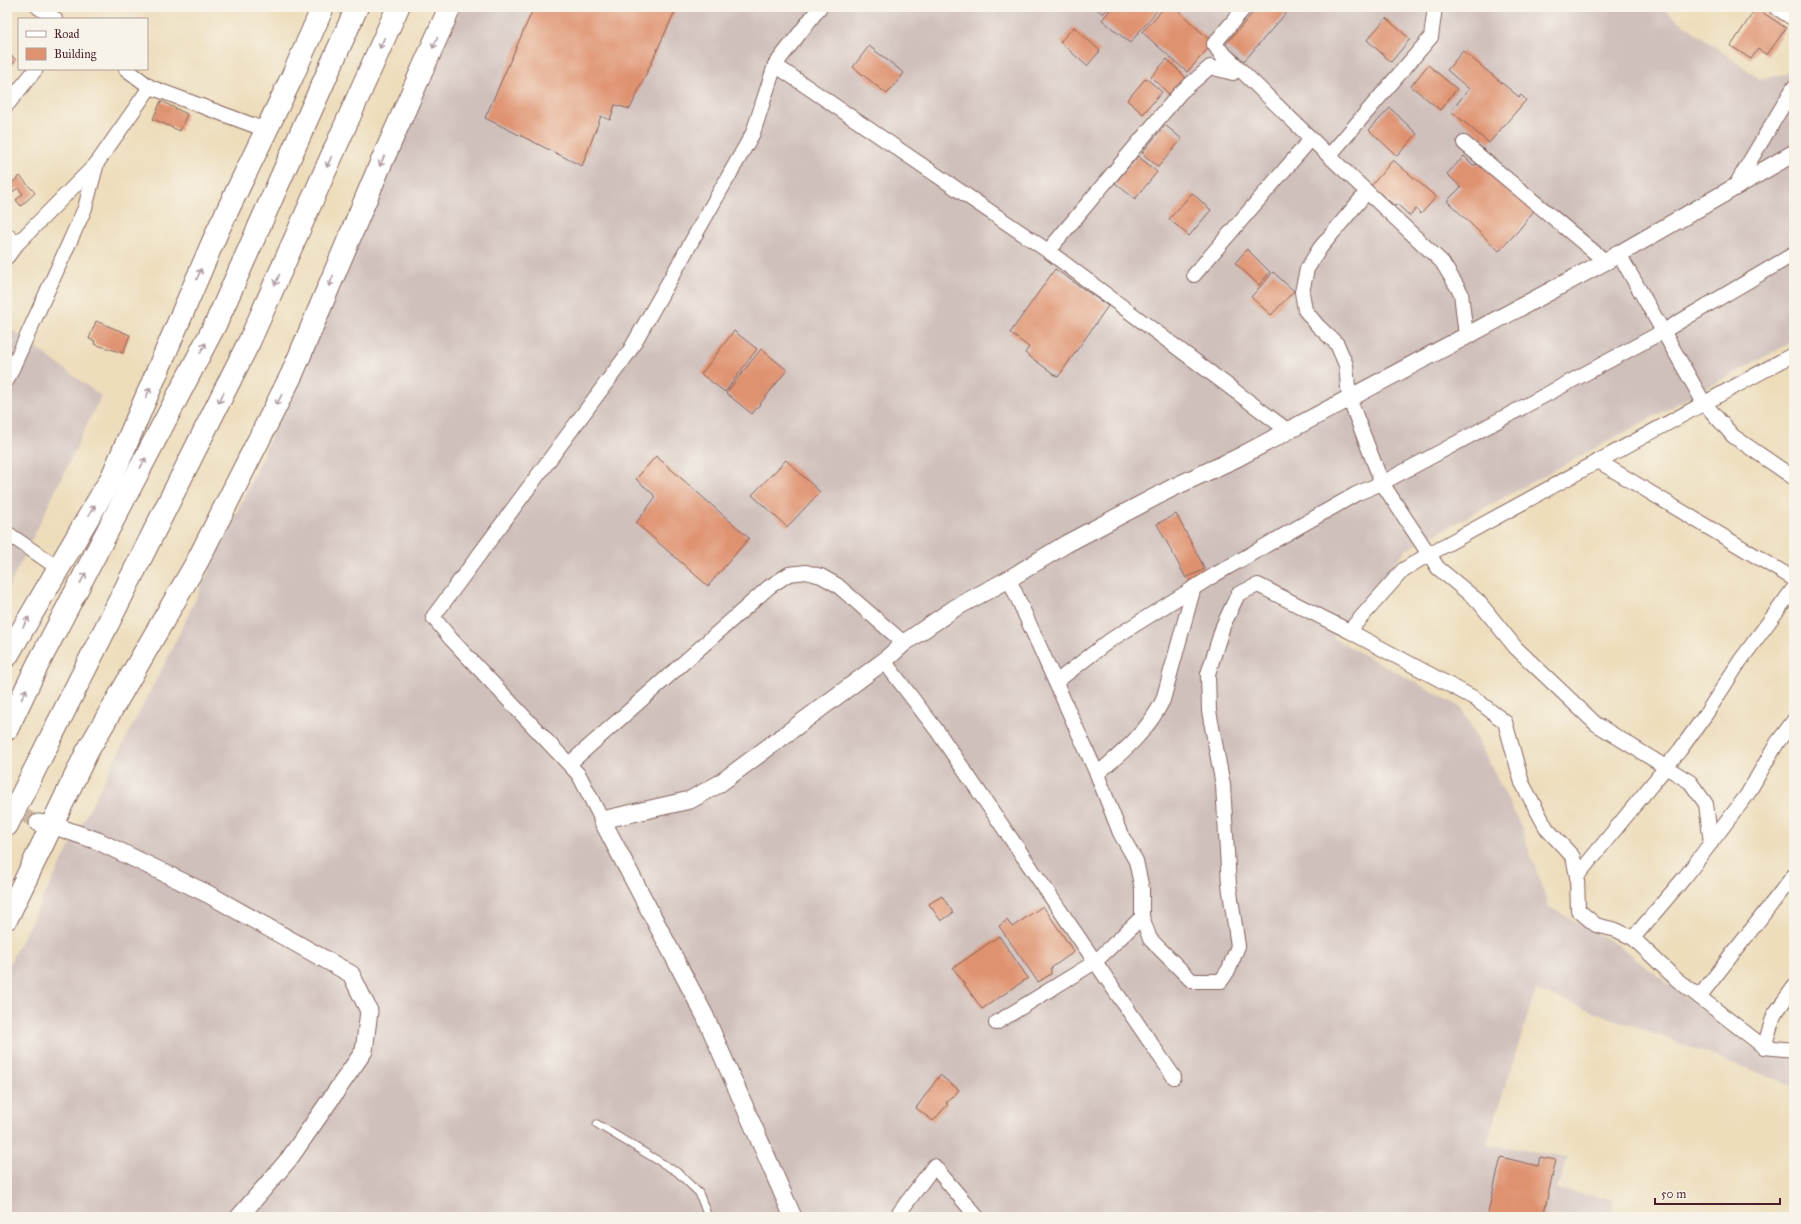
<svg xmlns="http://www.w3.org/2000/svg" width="1801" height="1224" viewBox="0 0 1801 1224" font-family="'IM FELL Great Primer',serif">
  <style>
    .industrial { fill: #d0c0bc }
    .building { fill: #df926f }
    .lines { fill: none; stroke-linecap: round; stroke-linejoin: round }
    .minor-tunnel { stroke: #ccb79e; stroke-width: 14; stroke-dasharray: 14 7; stroke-linecap: butt }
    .service-casing { stroke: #83625d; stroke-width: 9 }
    .minor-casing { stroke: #83625d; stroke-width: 16 }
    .tertiary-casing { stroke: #83625d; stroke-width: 19 }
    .trunk-casing { stroke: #83625d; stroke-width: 24 }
    .service { stroke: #fff; stroke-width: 7 }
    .minor { stroke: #fff; stroke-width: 14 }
    .tertiary { stroke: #fff; stroke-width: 17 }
    .trunk { stroke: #fff; stroke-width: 22 }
    .oneway { stroke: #ae9aa0 }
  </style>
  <rect width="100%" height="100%" fill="#f7f3e8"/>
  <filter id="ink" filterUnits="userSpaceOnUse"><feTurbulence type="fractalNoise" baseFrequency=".025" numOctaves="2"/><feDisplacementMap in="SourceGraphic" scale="8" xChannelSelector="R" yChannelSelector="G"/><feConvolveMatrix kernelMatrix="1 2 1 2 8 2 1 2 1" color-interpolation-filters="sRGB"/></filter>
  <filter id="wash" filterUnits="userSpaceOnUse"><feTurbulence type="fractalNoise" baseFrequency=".012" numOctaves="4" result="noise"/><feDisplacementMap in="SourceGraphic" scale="16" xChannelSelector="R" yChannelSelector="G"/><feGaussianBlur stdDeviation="0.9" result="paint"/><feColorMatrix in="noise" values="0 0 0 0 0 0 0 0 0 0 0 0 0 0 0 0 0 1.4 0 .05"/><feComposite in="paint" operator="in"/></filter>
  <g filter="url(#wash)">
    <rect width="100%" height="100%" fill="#edddbb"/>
    <g class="industrial">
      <polygon points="461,7 1660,7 1760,79 1794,72 1794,341 1406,550 1333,638 1461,707 1520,824 1549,907 1618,945 1749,1046 1794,1057 1794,1086 1536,990 1487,1144 1568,1157 1557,1189 1614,1200 1611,1217 7,1217 7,968 167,659 243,500"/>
      <polygon points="7,326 101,396 7,591"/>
    </g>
    <g id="blocks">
      <g class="building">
        <polygon points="534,7 677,7 630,109 615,105 610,120 601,116 582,166 485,118"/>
        <polygon points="1095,7 1109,7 1103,14"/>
        <polygon points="1112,7 1160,7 1130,43 1102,20"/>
        <polygon points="1165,7 1174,7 1213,43 1187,72 1142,32"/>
        <polygon points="1258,7 1281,7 1287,12 1244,61 1225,45"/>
        <polygon points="1756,8 1786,28 1767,55 1758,49 1751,59 1731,46"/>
        <polygon points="1386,18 1410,39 1391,62 1367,40"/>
        <polygon points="1074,27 1100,51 1087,66 1060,42"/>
        <polygon points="869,46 904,73 887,94 853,67"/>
        <polygon points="1463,51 1519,97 1521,95 1526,100 1489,143 1451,111 1469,89 1447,70"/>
        <polygon points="7,52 16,60 7,70"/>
        <polygon points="1167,59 1187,79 1171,96 1151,77"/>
        <polygon points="1428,65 1457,89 1440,110 1411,86"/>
        <polygon points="1146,78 1162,92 1143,114 1127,100"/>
        <polygon points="161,101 187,114 180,131 153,119"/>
        <polygon points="1390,108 1417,134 1397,156 1369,130"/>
        <polygon points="1165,125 1182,139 1158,167 1142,153"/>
        <polygon points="1138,156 1157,172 1135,199 1115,183"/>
        <polygon points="1464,156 1473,165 1480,164 1536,208 1518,231 1499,251 1447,201 1461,187 1447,174"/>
        <polygon points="1393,160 1436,197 1421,214 1416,209 1410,216 1397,204 1395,206 1371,186"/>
        <polygon points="20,176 35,193 21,206 16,200 23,194 18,188 11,193 7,189 7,187"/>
        <polygon points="1192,193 1211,210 1189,236 1169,219"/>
        <polygon points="1247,249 1270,272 1259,285 1235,263"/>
        <polygon points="1055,269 1108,306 1058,377 1025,353 1029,347 1010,333"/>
        <polygon points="1273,272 1294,291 1271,315 1251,297"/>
        <polygon points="96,321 130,335 123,353 94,344 95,341 89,339"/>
        <polygon points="734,331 757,349 725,392 701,374"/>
        <polygon points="761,349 787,370 752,414 726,393"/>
        <polygon points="656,456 749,538 708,586 636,523 655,498 653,494 636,479"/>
        <polygon points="786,460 820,492 787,527 752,495"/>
        <polygon points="1176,514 1205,569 1186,578 1157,524"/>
        <polygon points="942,896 953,913 941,921 929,904"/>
        <polygon points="1043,906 1074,952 1051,968 1051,974 1038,982 999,926 1007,920 1012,927"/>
        <polygon points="999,936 1028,978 982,1009 953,968"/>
        <polygon points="940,1075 959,1090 953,1097 952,1096 946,1103 948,1104 933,1121 916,1108"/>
        <polygon points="1501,1157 1538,1166 1540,1157 1556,1160 1543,1217 1487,1217"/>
      </g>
    </g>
  </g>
  <g filter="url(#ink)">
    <use href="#blocks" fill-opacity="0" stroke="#83625d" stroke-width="1"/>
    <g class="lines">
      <polyline class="minor-tunnel" points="7,806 38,823"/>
      <defs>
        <polyline id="service" points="597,1124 677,1172 699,1193 708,1217"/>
        <g id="minor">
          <polyline points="38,7 55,19"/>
          <polyline points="1775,7 1794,19"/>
          <polyline points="1214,44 1245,7"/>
          <polyline points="775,65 1048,251 1287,430"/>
          <polyline points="126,69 150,87 266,130"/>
          <polyline points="7,105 36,69"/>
          <polyline points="1464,143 1605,261"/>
          <polyline points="1329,156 1431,37 1435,7"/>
          <polyline points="1735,186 1794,87"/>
          <polyline points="1367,192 1320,248 1307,269 1302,292 1305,310 1317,325 1337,344 1346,365 1349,398 1382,483 1438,568 1478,601 1516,648 1596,724 1690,782 1706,804 1711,843"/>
          <polyline points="7,235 17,244"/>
          <polyline points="1048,251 1180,93 1210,67 1233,73 1214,44 1329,156 1442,262 1461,293 1466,336"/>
          <polyline points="1619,254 1704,403 1733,436 1794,478"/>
          <polyline points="7,257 17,244 97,163 150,87"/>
          <polyline points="1194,275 1311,139"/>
          <polyline points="7,380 85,208 97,163"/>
          <polyline points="1598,461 1794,579"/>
          <polyline points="7,533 58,568"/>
          <polyline points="1009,579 1097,774 1120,833 1136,861 1142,889 1142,917 1150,939 1192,981 1221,981 1229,969 1238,946 1229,885 1223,785 1209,711 1208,674 1223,626 1238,594 1258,585 1349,631 1474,698 1505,722 1522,783 1547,829 1573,857 1577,876 1578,910 1596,925 1616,930 1633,938 1676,979 1764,1047 1794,1050"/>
          <polyline points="1349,631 1403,570 1429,554 1794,354"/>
          <polyline points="884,661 938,732 1174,1077"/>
          <polyline points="1056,682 1109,641 1216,574 1356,494 1382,483 1427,459 1662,332 1794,254"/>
          <polyline points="569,764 769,587 789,574 806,572 821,576 837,585 904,643"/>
          <path d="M1097,774C1123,752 1148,731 1163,700L1194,587"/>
          <polyline points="602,820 579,775 451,639 433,617 629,352 753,133 775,65 820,7"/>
          <polyline points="1577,876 1680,750 1706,714 1740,661 1794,588"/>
          <polyline points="1633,938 1685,877 1747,795 1777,743 1794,720"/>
          <polyline points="1699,997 1794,875"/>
          <polyline points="996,1023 1095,962 1142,917"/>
          <polyline points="1764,1047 1774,1015 1794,987"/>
          <polyline points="896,1217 934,1166 977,1217"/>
        </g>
        <g id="tertiary">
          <polyline points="38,823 52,825 98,841 208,894 351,974 369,1011 364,1051 289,1159 239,1217"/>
          <polyline points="793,1217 705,1016 602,820 690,800 719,784 884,661 904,643 955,608 1009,579 1066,544 1174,487 1237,458 1534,300 1619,254 1794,153"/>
        </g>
        <g id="trunk">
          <polyline points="7,656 112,477 218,230 292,77 323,7"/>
          <polyline points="7,729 37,666 217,321 357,7"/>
          <polyline points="7,825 250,340 398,7"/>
          <polyline points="7,918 87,752 197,562 292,374 378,170 450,7"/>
        </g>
      </defs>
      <use href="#service" class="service-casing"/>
      <use href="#minor" class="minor-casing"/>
      <use href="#tertiary" class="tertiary-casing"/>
      <use href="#trunk" class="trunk-casing"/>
      <use href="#service" class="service"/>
      <use href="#minor" class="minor"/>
      <use href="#tertiary" class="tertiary"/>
      <use href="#trunk" class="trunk"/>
    </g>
    <defs><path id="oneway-shaft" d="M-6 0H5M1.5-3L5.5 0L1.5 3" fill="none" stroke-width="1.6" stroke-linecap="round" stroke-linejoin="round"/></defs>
    <g class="oneway">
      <use href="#oneway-shaft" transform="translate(382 43) rotate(114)"/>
      <use href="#oneway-shaft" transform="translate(435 43) rotate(114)"/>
      <use href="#oneway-shaft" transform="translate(382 161) rotate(114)"/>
      <use href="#oneway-shaft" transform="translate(329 162) rotate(114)"/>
      <use href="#oneway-shaft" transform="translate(199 274) rotate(-67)"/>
      <use href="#oneway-shaft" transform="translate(277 280) rotate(114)"/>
      <use href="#oneway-shaft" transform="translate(331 281) rotate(113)"/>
      <use href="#oneway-shaft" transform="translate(203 348) rotate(-62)"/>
      <use href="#oneway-shaft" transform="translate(148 393) rotate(-67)"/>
      <use href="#oneway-shaft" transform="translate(221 398) rotate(117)"/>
      <use href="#oneway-shaft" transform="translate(279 400) rotate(117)"/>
      <use href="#oneway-shaft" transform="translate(143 463) rotate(-62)"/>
      <use href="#oneway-shaft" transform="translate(92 510) rotate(-59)"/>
      <use href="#oneway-shaft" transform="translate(83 578) rotate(-62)"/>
      <use href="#oneway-shaft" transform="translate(26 622) rotate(-60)"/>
      <use href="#oneway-shaft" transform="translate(24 694) rotate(-65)"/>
    </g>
  </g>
  <rect width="1801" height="1224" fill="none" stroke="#f7f3e8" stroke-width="24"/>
  <rect x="18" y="18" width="130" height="52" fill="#f7f3e8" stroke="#b29e9c"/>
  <rect x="26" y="31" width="20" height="6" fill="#ffffff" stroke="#b29e9c"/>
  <text x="54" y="38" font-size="12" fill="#4a1f2b">Road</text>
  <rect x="26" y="48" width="20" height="12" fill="#df926f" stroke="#b29e9c"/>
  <text x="54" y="58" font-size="12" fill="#4a1f2b">Building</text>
  <path d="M1655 1198v6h125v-6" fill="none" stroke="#4a1f2b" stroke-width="2"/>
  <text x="1661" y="1198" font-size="12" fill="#4a1f2b" stroke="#f7f3e8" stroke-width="3" paint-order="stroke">50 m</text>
</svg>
